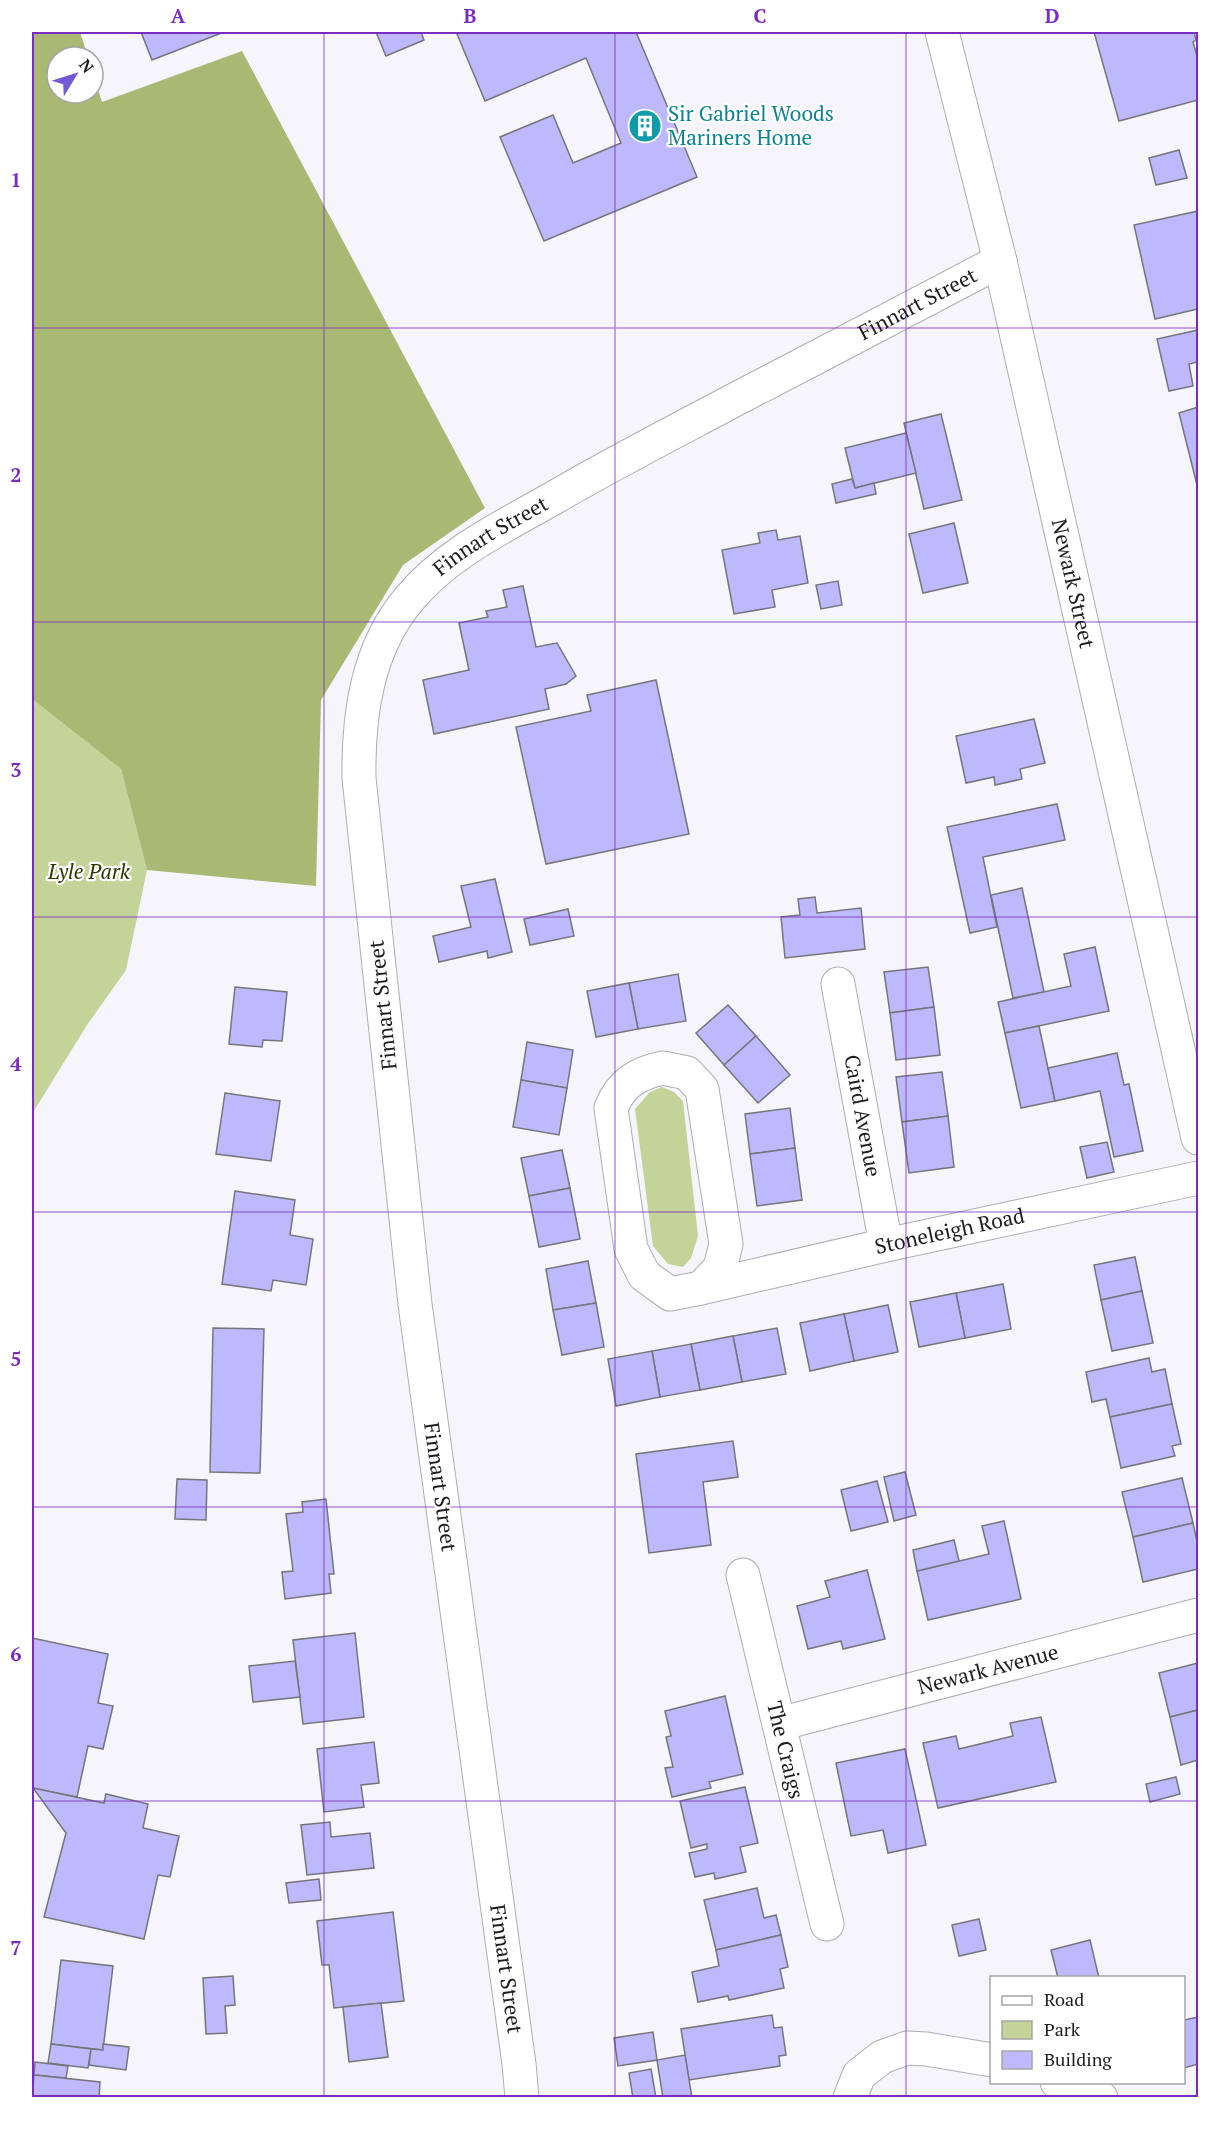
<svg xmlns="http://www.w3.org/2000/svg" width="1230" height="2129" viewBox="0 0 1230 2129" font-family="'PT Serif',serif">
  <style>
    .green { fill: #c4d397 }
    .forest { fill: #a9b974 }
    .building { fill: #bdb9fc; stroke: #75757b; stroke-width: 1.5 }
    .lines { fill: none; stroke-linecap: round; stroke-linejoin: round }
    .minor-casing { stroke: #adadb3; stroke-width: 35 }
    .minor { stroke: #fff; stroke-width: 33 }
    .grid { fill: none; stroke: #7b2cbf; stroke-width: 1.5; stroke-opacity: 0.55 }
    .labels { text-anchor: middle; stroke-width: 4.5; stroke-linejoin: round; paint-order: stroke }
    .culture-label { font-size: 21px; fill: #0d838f; stroke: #fff; text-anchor: start }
    .street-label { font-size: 21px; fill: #1d1d1f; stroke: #fff }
    .park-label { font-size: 21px; font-style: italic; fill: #2e3801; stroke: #fff }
    .neatline { fill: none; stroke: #7b2cbf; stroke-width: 2 }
    .grid-label { font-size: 20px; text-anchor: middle; font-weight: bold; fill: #7b2cbf }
  </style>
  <rect width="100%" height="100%" fill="#f5f5fb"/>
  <g class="green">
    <polygon points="32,699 121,769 147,870 126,970 87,1025 32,1114"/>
    <polygon points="662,1087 674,1092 683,1101 698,1236 691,1258 683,1267 668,1264 653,1246 635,1109 650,1092"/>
  </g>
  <polygon class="forest" points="32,32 80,32 88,57 57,57 57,93 93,93 93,74 102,102 242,51 485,508 403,565 321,700 316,886 147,870 121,769 32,699"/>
  <g class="building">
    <polygon points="141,32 224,32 152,60"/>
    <polygon points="376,32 421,32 424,40 386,56"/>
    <polygon points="462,32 636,32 697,177 544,241 500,137 553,115 573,163 621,143 586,58 485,101 457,34"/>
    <polygon points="1094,32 1194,32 1196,40 1193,42 1197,56 1198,55 1198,100 1119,121"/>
    <polygon points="1179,150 1187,178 1156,185 1149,158"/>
    <polygon points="1198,211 1198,309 1155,319 1134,225"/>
    <polygon points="1198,330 1198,362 1189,364 1193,386 1169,391 1157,339"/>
    <polygon points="1198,407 1198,489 1179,413"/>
    <polygon points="941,414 962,500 924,509 904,423"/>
    <polygon points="906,433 916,473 855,488 845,448"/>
    <polygon points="852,479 855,488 874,483 876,494 836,503 832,484"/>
    <polygon points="954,523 968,583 923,593 909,534"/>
    <polygon points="776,530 778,540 800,536 808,583 772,590 775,607 734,614 722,550 760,543 758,533"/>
    <polygon points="838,581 842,605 821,609 816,585"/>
    <polygon points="523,586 536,647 557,643 576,676 566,684 545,689 549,709 434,734 423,680 469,670 459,623 488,617 486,611 507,607 503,590"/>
    <polygon points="656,680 689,834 546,864 516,727 591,711 587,695"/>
    <polygon points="1034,719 1045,763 1020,769 1022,779 995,785 994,777 966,783 956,736"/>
    <polygon points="1057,804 1065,840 983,857 997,927 970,933 947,827"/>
    <polygon points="495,879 512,952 488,958 487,951 439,962 433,936 471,927 461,886"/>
    <polygon points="1022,888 1044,992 1013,998 991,895"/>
    <polygon points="815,897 817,913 861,908 865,949 785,958 781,917 800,915 798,899"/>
    <polygon points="568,909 574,936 530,945 524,919"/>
    <polygon points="1095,947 1109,1011 1005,1033 998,1002 1071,986 1064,954"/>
    <polygon points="928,967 934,1007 890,1013 884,972"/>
    <polygon points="678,974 686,1021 638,1029 629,983"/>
    <polygon points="629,983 638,1029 596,1037 587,991"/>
    <polygon points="235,987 287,992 282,1041 263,1040 262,1047 229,1044"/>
    <polygon points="728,1005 756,1036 724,1065 696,1033"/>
    <polygon points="934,1007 940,1055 896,1060 890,1013"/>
    <polygon points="1039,1026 1055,1101 1021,1108 1005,1033"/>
    <polygon points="756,1036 790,1075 758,1103 724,1065"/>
    <polygon points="527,1042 573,1050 567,1088 521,1080"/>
    <polygon points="1117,1053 1124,1085 1129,1084 1143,1151 1114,1157 1100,1091 1055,1101 1048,1068"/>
    <polygon points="942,1072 948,1116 902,1122 896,1077"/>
    <polygon points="521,1080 567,1088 559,1135 513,1127"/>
    <polygon points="225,1093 280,1101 271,1161 216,1154"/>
    <polygon points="790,1108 795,1148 750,1154 745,1114"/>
    <polygon points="948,1116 954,1167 909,1173 902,1122"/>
    <polygon points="1107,1142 1114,1172 1087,1178 1080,1147"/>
    <polygon points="795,1148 802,1200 757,1206 750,1154"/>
    <polygon points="562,1150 570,1188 529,1196 521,1158"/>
    <polygon points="570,1188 580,1239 539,1247 529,1196"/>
    <polygon points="235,1191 295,1200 290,1235 313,1239 306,1285 273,1280 271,1291 222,1284"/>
    <polygon points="1135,1257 1142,1291 1101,1300 1094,1265"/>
    <polygon points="588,1261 596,1303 553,1310 546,1269"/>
    <polygon points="1003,1284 1011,1329 965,1338 956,1293"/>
    <polygon points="1142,1291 1153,1343 1112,1351 1101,1300"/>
    <polygon points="956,1293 965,1338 919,1347 910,1302"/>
    <polygon points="596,1303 604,1347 562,1355 553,1310"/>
    <polygon points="888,1305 898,1352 854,1361 844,1314"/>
    <polygon points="844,1314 854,1361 810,1371 800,1323"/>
    <polygon points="213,1328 264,1329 260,1473 210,1472"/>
    <polygon points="777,1328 786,1374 742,1382 733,1336"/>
    <polygon points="733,1336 742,1382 700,1390 691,1344"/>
    <polygon points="691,1344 700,1390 660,1397 652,1351"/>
    <polygon points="652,1351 660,1397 616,1406 608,1359"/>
    <polygon points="1149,1358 1152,1372 1165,1369 1172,1404 1110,1417 1106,1399 1092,1402 1086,1372"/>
    <polygon points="1172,1404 1181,1444 1172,1446 1175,1456 1121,1468 1110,1417"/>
    <polygon points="733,1441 738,1477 703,1482 711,1545 649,1553 636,1454"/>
    <polygon points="905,1472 916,1515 894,1521 884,1477"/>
    <polygon points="1182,1478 1193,1523 1133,1537 1122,1492"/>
    <polygon points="177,1479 207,1480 206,1520 175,1519"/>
    <polygon points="877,1481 888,1522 851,1531 841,1490"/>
    <polygon points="326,1499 334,1574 329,1574 331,1593 285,1599 282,1572 293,1571 286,1514 303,1512 302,1502"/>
    <polygon points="1004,1521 1021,1599 928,1620 917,1571 989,1554 982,1526"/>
    <polygon points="1193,1523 1198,1546 1198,1569 1143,1582 1133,1537"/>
    <polygon points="954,1540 959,1561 917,1571 913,1550"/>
    <polygon points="867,1570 885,1639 843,1649 841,1641 808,1649 797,1606 830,1597 825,1581"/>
    <polygon points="355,1633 364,1717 303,1724 293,1640"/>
    <polygon points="32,1638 108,1654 98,1703 113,1706 103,1749 88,1746 77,1797 32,1788"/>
    <polygon points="295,1661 300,1697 253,1702 249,1666"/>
    <polygon points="1198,1663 1198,1710 1170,1717 1159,1673"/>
    <polygon points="725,1696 743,1774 709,1782 711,1788 672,1797 665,1768 673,1767 666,1737 671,1736 665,1711"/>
    <polygon points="1198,1710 1198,1760 1181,1765 1170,1717"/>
    <polygon points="1041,1717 1056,1782 938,1808 923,1743 956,1736 959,1749 1013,1736 1010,1723"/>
    <polygon points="374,1742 379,1783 361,1785 364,1807 324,1812 317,1749"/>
    <polygon points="905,1749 926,1845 888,1853 883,1830 851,1836 836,1763"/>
    <polygon points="1176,1777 1180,1794 1150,1802 1146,1784"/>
    <polygon points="745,1787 758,1843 740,1847 746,1872 715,1879 714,1873 695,1877 689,1853 707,1849 707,1844 691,1848 680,1801"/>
    <polygon points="33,1788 104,1803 106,1794 148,1804 143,1828 179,1836 170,1877 158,1875 144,1939 44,1917 66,1833"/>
    <polygon points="330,1822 331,1837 370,1833 374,1868 307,1875 301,1825"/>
    <polygon points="319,1879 321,1900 289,1903 286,1883"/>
    <polygon points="757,1888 764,1918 776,1915 781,1935 716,1950 704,1900"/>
    <polygon points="393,1912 404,2001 334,2008 329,1965 322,1965 317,1921"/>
    <polygon points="979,1919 986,1950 959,1956 952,1925"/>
    <polygon points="781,1935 788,1967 780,1969 784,1988 729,2000 728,1996 698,2002 692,1972 719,1966 716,1950"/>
    <polygon points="1090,1940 1099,1978 1058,1978 1051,1950"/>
    <polygon points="61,1960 113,1966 103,2050 51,2044"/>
    <polygon points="233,1976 235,2005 225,2006 227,2033 206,2034 203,1978"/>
    <polygon points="381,2003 388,2057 349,2062 343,2007"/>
    <polygon points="772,2015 774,2028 782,2027 786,2055 779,2056 780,2066 689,2080 681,2029"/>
    <polygon points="1198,2017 1198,2064 1184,2068 1184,2020"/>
    <polygon points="653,2032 657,2060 618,2066 614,2038"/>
    <polygon points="51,2044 91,2049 88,2068 48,2063"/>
    <polygon points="103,2044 129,2047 126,2070 89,2065 91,2049 103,2050"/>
    <polygon points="685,2055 692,2098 663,2098 657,2060"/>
    <polygon points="35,2062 68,2066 66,2078 34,2075"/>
    <polygon points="651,2069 656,2098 633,2098 629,2073"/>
    <polygon points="34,2075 100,2082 99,2098 32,2098"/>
  </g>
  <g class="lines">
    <defs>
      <g id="minor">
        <path id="s1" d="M942,32L1000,261L1198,1138"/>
        <path id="s2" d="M838,984L886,1245"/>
        <path d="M663,1068L687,1073L702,1089L726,1244L720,1268L701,1288L670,1294L644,1275L631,1249L611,1108C621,1083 638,1073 663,1068Z"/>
        <path id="s3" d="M701,1288L886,1245L1198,1178"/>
        <path id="s4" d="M743,1575L827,1924"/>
        <path id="s5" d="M779,1724L1198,1615"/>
        <polyline points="1057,2082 1101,2098"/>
        <path id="s6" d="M522,2098L519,2064L415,1304L359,778C358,715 367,649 409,599C448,552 505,526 557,496C617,461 678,430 740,397C827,352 914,306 1000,261"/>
        <polyline points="850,2098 859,2075 882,2057 907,2048 926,2049 992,2060"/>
      </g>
    </defs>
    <use href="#minor" class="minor-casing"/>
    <use href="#minor" class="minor"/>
  </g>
  <path class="grid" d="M324,32V2098M615,32V2098M906,32V2098M32,328H1198M32,622H1198M32,917H1198M32,1212H1198M32,1507H1198M32,1801H1198"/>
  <defs>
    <symbol id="building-disc" viewBox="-11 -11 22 22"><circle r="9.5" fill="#0f9aa8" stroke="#fff"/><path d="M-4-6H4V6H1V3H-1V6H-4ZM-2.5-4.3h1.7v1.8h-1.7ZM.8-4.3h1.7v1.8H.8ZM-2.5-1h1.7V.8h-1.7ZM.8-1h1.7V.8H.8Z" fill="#fff"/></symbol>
  </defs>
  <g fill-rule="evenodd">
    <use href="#building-disc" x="626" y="107" width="38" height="38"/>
  </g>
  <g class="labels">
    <g class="culture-label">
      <text x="668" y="121">Sir Gabriel Woods<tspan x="668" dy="24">Mariners Home</tspan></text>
    </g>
    <g class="street-label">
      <text dy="7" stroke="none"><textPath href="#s6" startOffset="2110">Finnart Street</textPath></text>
      <text dy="7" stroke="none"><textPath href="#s6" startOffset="1624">Finnart Street</textPath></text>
      <text dy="7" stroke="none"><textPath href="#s1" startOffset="567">Newark Street</textPath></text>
      <text transform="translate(383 1005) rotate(-96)" y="7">Finnart Street</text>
      <text dy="7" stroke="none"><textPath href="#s2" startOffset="134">Caird Avenue</textPath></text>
      <text dy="7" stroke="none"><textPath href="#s3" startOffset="255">Stoneleigh Road</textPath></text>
      <text transform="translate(440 1487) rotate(82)" y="7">Finnart Street</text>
      <text dy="7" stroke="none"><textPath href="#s5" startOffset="216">Newark Avenue</textPath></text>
      <text dy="7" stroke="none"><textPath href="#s4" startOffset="180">The Craigs</textPath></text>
      <text transform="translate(506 1969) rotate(82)" y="7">Finnart Street</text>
    </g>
    <g class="park-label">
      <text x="89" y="879">Lyle Park</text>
    </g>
  </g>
  <rect width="1230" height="2129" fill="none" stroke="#ffffff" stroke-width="66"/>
  <rect x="990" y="1976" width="195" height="108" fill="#ffffff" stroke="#a5a5a5" stroke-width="1.5"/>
  <rect x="1002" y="1996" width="30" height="9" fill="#ffffff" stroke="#a5a5a5" stroke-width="1.5"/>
  <text x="1044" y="2006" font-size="18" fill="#1d1d1f">Road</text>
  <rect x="1002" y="2021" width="30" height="18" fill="#c4d397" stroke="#a5a5a5" stroke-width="1.5"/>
  <text x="1044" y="2036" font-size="18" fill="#1d1d1f">Park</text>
  <rect x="1002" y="2051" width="30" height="18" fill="#bdb9fc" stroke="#a5a5a5" stroke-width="1.5"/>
  <text x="1044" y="2066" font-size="18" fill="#1d1d1f">Building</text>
  <g transform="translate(75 75) rotate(52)"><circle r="28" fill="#ffffff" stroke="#a5a5a5" stroke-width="1.5"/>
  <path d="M0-4.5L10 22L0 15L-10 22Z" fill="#735ad4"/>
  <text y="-9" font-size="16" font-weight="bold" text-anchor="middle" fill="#1d1d1f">N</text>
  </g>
  <rect x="33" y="33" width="1164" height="2063" class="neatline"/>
  <g class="grid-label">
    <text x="178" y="23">A</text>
    <text x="470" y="23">B</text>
    <text x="760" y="23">C</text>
    <text x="1052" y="23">D</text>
    <text x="16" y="187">1</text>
    <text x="16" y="482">2</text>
    <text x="16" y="777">3</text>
    <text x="16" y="1071">4</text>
    <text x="16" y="1366">5</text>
    <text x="16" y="1661">6</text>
    <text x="16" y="1955">7</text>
  </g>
</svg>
